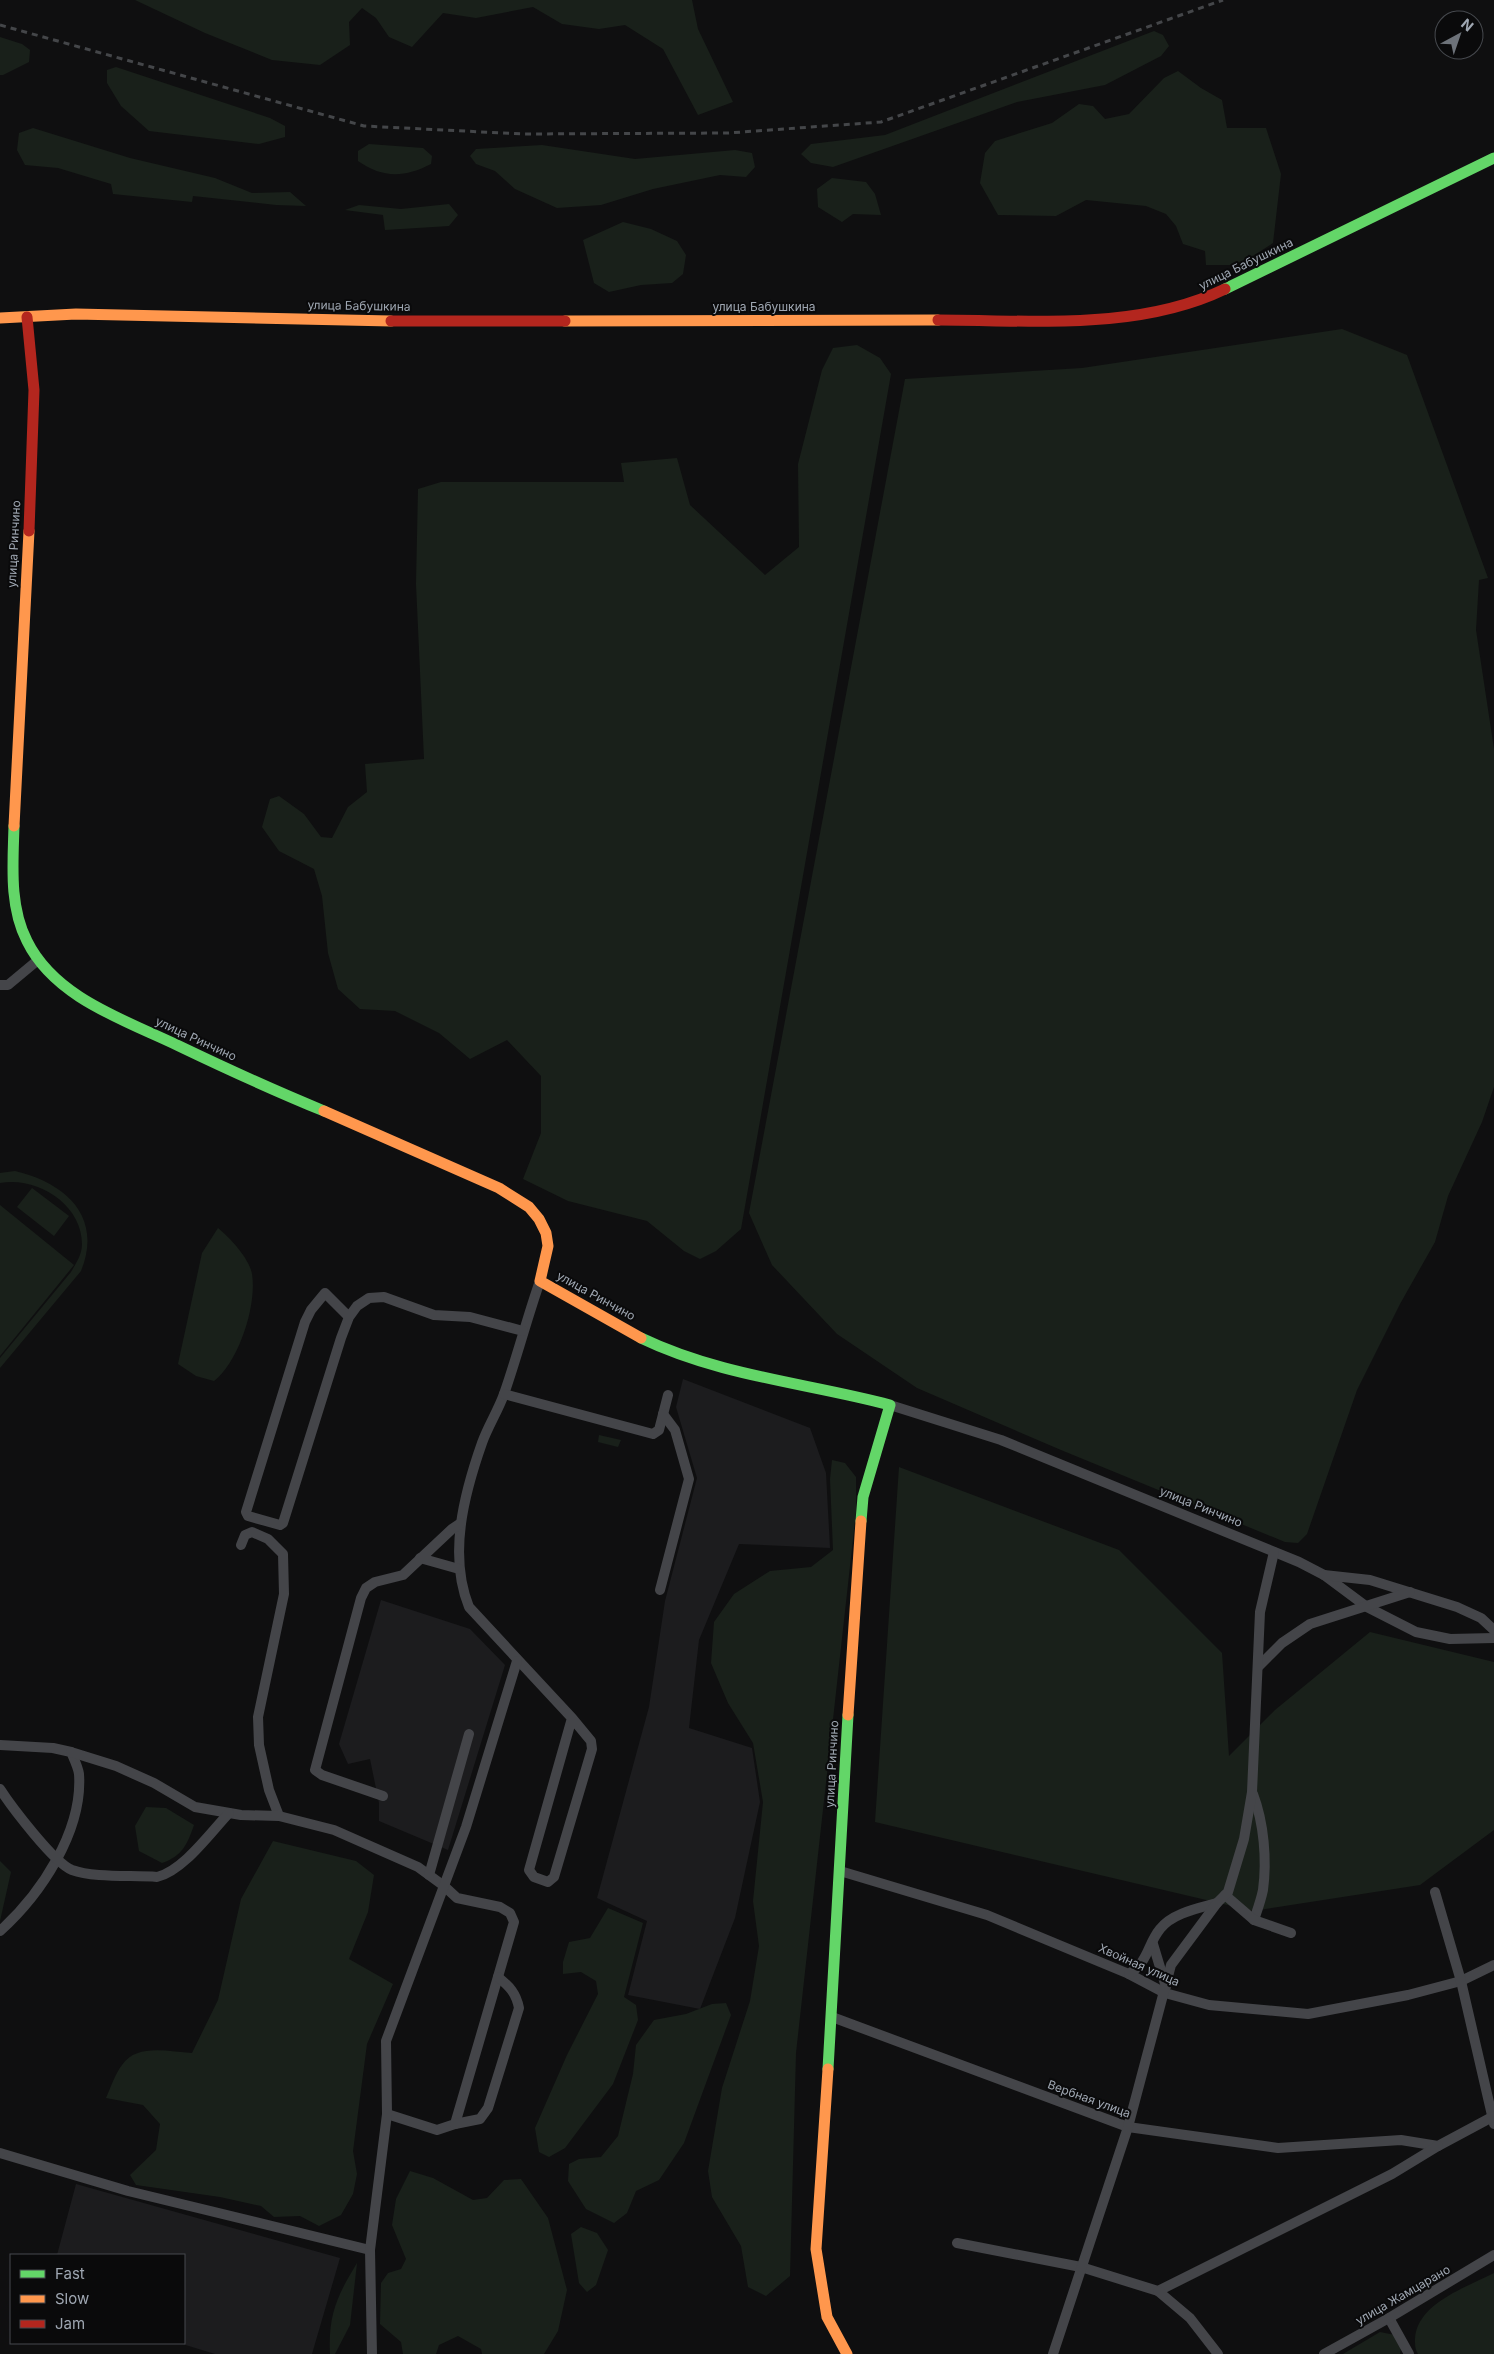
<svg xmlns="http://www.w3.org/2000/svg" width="1494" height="2354" viewBox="0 0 1494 2354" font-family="Inter,sans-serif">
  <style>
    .built { fill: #1c1c1e }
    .green { fill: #19201a }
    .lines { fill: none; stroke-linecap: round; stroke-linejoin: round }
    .street { stroke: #444549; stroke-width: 10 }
    .fast { stroke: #63d668; stroke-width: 11 }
    .slow { stroke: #ff974d; stroke-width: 11 }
    .jam { stroke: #b3261e; stroke-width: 11 }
    .rail { stroke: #444649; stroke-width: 3; stroke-dasharray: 6 5; stroke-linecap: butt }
    .labels { text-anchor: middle; stroke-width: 4; stroke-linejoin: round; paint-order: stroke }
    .street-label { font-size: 12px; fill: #9fa7b2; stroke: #0a0a0b }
  </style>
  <rect width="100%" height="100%" fill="#0f0f10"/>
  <g class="built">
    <polygon points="683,1379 810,1428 826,1473 830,1548 739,1544 699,1640 689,1728 752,1748 760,1802 735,1918 700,2009 628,1995 647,1921 597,1898 649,1707 665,1601 697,1478 676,1407"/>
    <polygon points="381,1600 470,1629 505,1665 448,1850 379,1821 379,1803 370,1759 348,1764 339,1744"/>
    <polygon points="76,2184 340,2258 312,2354 215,2354 179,2343 184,2343 184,2255 57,2255"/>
  </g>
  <g class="green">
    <polygon points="135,0 692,0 698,29 733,102 698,115 663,49 625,25 599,29 562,24 533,7 476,18 443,13 412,47 389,37 376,18 362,8 349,22 350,45 320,65 272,60 205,33"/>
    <polygon points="1154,31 1163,35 1169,46 1161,56 1105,85 1017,102 833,167 811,163 801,154 811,144 885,135"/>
    <polygon points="0,37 22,44 30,50 29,62 3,75 0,75"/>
    <polygon points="116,67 270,118 285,126 285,137 259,144 149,131 121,106 107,83 107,70"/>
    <polygon points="1178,71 1201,88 1222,100 1227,128 1266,128 1281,174 1273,243 1239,265 1206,265 1205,251 1183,244 1176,226 1166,214 1146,206 1086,200 1056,216 998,215 980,183 985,153 995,141 1052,123 1079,104 1093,106 1105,119 1129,114 1164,78"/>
    <polygon points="33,128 130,158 215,178 252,193 290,192 306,206 276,205 193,196 192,202 113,194 111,184 58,168 25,165 17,150 19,133"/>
    <path d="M369,144L423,148L432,156L431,164C404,178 382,178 358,161V151Z"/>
    <polygon points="542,145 635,159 735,150 752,153 755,167 746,177 720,175 653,189 601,205 557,208 515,189 495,171 476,164 470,156 476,149"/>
    <polygon points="832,178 866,182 875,194 881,215 853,214 842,222 818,207 817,189"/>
    <polygon points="449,204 458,215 449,226 385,230 383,215 345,210 359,205 401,209"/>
    <polygon points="623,222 651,229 677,241 686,255 683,274 672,283 641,285 609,292 594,283 583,240"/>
    <polygon points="1342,329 1407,355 1488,578 1479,580 1476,630 1494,749 1494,1087 1482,1122 1448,1196 1435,1242 1400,1304 1357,1390 1307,1534 1298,1543 1285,1542 1061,1450 917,1388 837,1334 772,1265 749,1213 905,379 1082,368"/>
    <polygon points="857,345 880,358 891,374 741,1229 716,1251 700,1259 684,1251 647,1221 568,1201 523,1179 541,1133 541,1076 507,1040 470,1059 439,1033 395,1011 360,1009 338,989 328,953 322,896 314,869 279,851 262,827 270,799 279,796 304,814 321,837 332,838 348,807 367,792 365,764 424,759 416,584 418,489 441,482 624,482 621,463 677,458 690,505 765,575 799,547 798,464 822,370 833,348"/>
    <path d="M15,1171C66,1183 103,1217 81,1271L0,1368V1358L71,1272C76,1263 82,1255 82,1244C82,1204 37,1176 0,1183V1173Z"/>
    <polygon points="32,1188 69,1216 54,1236 17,1207"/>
    <polygon points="0,1205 74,1265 0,1356"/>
    <path d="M218,1228C230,1238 249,1258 252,1274C257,1305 239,1361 214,1381L196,1376L178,1364L202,1253Z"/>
    <polygon points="599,1435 621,1440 618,1447 598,1442"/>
    <polygon points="832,1460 845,1463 856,1477 856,1512 796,2053 790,2276 766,2296 748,2287 741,2246 712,2197 708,2171 722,2088 750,2001 759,1946 753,1901 763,1802 753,1743 728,1703 711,1663 714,1622 734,1594 770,1571 811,1567 833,1550 830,1479"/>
    <polygon points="899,1467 1119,1550 1222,1653 1229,1756 1275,1710 1370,1632 1494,1662 1494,1830 1420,1885 1253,1911 875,1822"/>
    <path d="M146,1807L166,1808L194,1825C187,1845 182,1856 162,1863L139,1851L135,1826Z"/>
    <path d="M273,1841L356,1861L374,1875L368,1912L349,1959L393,1984L367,2044L353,2151L357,2174L353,2194L341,2215L319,2226L300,2216L274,2217L261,2206L220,2197L136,2185L130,2175L156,2150L160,2124L143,2105L106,2098C111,2087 115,2074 122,2065C137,2043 169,2052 192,2053L218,2000L241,1899Z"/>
    <polygon points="0,1861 11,1872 0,1921"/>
    <polygon points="608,1908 643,1923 624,1997 636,2005 638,2020 613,2084 565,2148 549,2157 539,2152 535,2128 567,2055 598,1994 596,1981 581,1972 563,1974 563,1962 569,1942 590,1938"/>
    <polygon points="726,2003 731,2015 684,2143 659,2180 636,2191 627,2213 614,2223 586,2209 568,2181 569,2164 579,2159 601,2157 618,2136 633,2074 636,2045 654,2020 686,2014 712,2004"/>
    <polygon points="410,2171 433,2178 473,2200 487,2198 504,2180 521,2179 548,2218 567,2290 558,2331 544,2354 482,2354 481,2349 458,2336 439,2345 436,2354 403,2354 401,2342 380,2324 381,2283 388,2273 401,2269 406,2259 392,2225 396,2199"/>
    <polygon points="581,2227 597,2233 608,2250 596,2285 587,2292 579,2283 571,2234"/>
    <path d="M357,2263L350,2325L335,2354H330C328,2315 337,2296 357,2263Z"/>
    <path d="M1494,2273V2354H1418C1415,2349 1415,2345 1415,2339C1417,2303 1467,2287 1494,2273Z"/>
    <polygon points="1380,2332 1395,2335 1401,2346 1400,2354 1343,2354"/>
  </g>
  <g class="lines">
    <g class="street">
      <polyline points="0,985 8,985 38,960"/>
      <path d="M540,1281C527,1318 517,1357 504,1394C498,1411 488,1426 482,1443C464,1494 448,1555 469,1607L572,1718L529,1870L534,1877L548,1882L554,1877L592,1749L591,1741L572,1718"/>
      <polyline points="349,1317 325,1293 311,1310 305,1322 246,1512 248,1516 280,1525 283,1523 341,1338 349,1317 357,1306 369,1298 384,1297 434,1315 470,1317 523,1331"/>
      <polyline points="504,1394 653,1434 659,1430 668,1395"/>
      <polyline points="890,1405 1001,1440 1299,1562 1324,1575 1367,1607 1416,1632 1450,1639 1494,1638"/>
      <polyline points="241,1545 245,1535 252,1532 268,1539 283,1554 284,1594 258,1717 259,1745 269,1790 279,1816"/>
      <polyline points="420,1558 459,1569"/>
      <polyline points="1324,1575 1370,1580 1457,1607 1481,1618 1494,1630"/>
      <polyline points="660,1590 689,1479 675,1430 663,1414"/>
      <polyline points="1259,1666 1282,1643 1310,1624 1410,1592"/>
      <path d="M0,1745L53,1748L71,1752C74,1759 78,1767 79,1774C83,1831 41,1894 0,1931"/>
      <polyline points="71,1752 116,1766 154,1783 195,1807 241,1815 279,1816 334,1830 418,1867 444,1886 457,1898 500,1907 510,1913 514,1922 455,2124 437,2130 387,2114"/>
      <path d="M0,1789C11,1806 54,1863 72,1870C94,1878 132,1875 157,1877C183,1871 210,1833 229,1813"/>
      <path d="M1253,1794C1264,1823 1267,1860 1263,1890C1261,1900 1257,1911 1254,1920"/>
      <polyline points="383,1796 322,1775 315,1770 361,1598 366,1588 375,1582 403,1575 452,1529 461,1523"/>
      <polyline points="840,1871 987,1915 1129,1974 1165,1993 1209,2005 1308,2014 1408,1995 1461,1981 1494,1965"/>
      <polyline points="429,1875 469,1734"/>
      <polyline points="1435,1892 1461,1981 1494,2124"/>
      <polyline points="1225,1895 1254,1920 1291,1933"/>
      <polyline points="1153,1944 1166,1987"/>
      <path d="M1129,1974C1149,1961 1147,1945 1160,1929C1172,1913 1199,1908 1217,1903"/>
      <polyline points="832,2017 1128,2127 1278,2148 1401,2140 1438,2146 1494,2116"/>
      <path d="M455,2124L480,2119L488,2108L519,2008C516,1993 510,1987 498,1977"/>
      <polyline points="0,2153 128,2191 370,2250"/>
      <polyline points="957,2243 1081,2267 1158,2291 1392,2174 1438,2146"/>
      <polyline points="1158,2291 1190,2318 1218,2354"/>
      <polyline points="1389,2318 1409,2354"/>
      <polyline points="372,2354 370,2250 387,2114 386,2041 466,1827 517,1661"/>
      <polyline points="1053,2354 1128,2127 1171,1965 1217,1903 1228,1892 1244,1839 1252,1792 1260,1612 1274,1552"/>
      <polyline points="1324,2354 1389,2318 1494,2255"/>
    </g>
    <g class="fast">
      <polyline points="1225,289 1494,158"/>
      <path d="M14,826C13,864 9,906 27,941C55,998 125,1020 179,1046C227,1069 275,1091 324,1111"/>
      <path d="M641,1338C720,1376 807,1383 890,1405L863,1497L861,1521"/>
      <polyline points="828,2069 848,1715"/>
    </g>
    <g class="slow">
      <polyline points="0,318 76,314 391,321"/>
      <polyline points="565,321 938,320"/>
      <polyline points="14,826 29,531"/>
      <polyline points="324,1111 499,1188 529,1207 539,1219 546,1233 548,1246 540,1281 641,1338"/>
      <polyline points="848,1715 861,1521"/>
      <polyline points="828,2069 816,2249 827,2317 847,2354"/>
    </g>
    <g class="jam">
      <polyline points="27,317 34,390 29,531"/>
      <path d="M938,320C1032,320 1138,331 1225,289"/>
      <polyline points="391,321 565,321"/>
    </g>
    <polyline class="rail" points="0,25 364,126 523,134 728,133 881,122 1223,0"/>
  </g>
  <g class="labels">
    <g class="street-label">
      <text transform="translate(1246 264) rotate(-26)" y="4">улица Бабушкина</text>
      <text transform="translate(359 306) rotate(1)" y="4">улица Бабушкина</text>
      <text x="764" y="311">улица Бабушкина</text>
      <text transform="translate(14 544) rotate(-87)" y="4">улица Ринчино</text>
      <text transform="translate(196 1039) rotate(25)" y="4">улица Ринчино</text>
      <text transform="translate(596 1296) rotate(29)" y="4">улица Ринчино</text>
      <text transform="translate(1201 1507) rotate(22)" y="4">улица Ринчино</text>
      <text transform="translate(832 1764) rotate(-87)" y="4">улица Ринчино</text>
      <text transform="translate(1139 1965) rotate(24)" y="4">Хвойная улица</text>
      <text transform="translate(1089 2099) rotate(20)" y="4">Вербная улица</text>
      <text transform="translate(1403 2295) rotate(-30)" y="4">улица Жамцарано</text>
    </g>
  </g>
  <rect x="10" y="2254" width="175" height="90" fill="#0a0a0b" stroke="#46494e"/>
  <rect x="20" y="2270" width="25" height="8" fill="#63d668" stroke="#46494e"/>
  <text x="55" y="2279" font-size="15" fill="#9fa7b2">Fast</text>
  <rect x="20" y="2295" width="25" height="8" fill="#ff974d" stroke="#46494e"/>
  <text x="55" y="2304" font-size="15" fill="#9fa7b2">Slow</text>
  <rect x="20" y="2320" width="25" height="8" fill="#b3261e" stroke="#46494e"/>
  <text x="55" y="2329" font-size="15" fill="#9fa7b2">Jam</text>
  <g transform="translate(1459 35) rotate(40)"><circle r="24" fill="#0a0a0b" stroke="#46494e"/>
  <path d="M0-4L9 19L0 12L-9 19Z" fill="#6d7279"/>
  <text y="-8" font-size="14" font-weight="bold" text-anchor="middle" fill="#9fa7b2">N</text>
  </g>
</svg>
